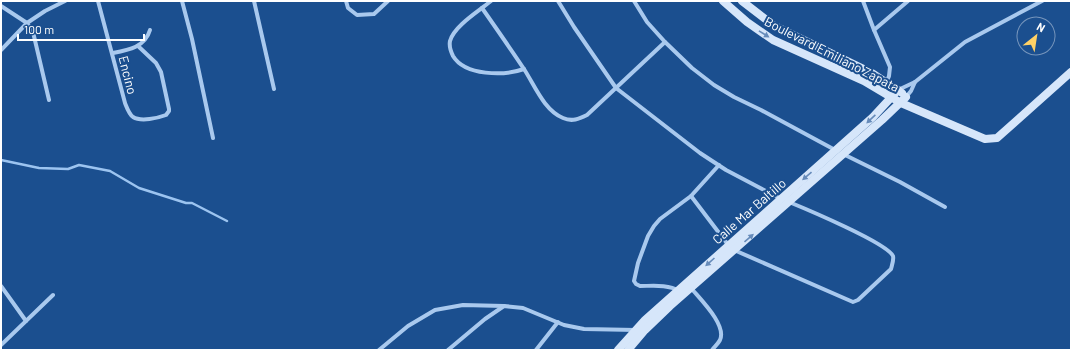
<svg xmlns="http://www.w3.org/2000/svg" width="1072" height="351" viewBox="0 0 1072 351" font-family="Barlow,sans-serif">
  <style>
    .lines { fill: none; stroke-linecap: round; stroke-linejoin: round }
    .stream { stroke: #9cc4f0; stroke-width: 2.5 }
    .street { stroke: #a9c9ee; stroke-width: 4 }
    .secondary { stroke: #d6e6fa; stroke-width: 8 }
    .oneway { fill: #668bba }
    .labels { text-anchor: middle; stroke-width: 4; stroke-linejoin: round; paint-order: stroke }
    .street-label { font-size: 13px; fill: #fff; stroke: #1b4f8f }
  </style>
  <rect width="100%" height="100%" fill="#1b4f8f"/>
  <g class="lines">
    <polyline class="stream" points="1,160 39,168 68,169 79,165 110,171 139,188 186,203 192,203 227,221"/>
    <g class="street">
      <path d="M98,1L125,103C127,108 129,114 133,117C141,122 158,118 166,115L169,111V109L161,72L156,63L138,46"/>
      <polyline points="182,1 192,39 213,138"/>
      <polyline points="254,1 274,89"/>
      <polyline points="346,1 348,8 357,15 374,14 388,1"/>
      <path d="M491,1C479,11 454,26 450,41C449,46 451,52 453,56C465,76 504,76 524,69"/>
      <polyline points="558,1 574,27 616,88 700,153 726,170 781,199"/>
      <polyline points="634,1 647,22 665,42 692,68 714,85 734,97 761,110 837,151"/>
      <polyline points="863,1 874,30 890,67 889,76 883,92"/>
      <polyline points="1,6 27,23 33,32 49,100"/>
      <path d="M482,8C496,28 510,48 524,69C535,86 544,110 563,118C572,122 579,119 587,115L665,42"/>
      <polyline points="874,30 908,1"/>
      <polyline points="1,50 27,23 45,11 65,1"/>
      <path d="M113,53C129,50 145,47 150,30"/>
      <polyline points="898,90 915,82 965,42 1042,1"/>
      <polyline points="906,97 911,91 915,82"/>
      <polyline points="843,154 900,182 945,207"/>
      <polyline points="691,196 729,246"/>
      <path d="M734,250L853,302L858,300L891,269C892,265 894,260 893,256C887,243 806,209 789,202"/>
      <polyline points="1,286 26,321"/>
      <path d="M691,288C700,299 727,325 720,340C718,344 714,347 712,350"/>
      <path d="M679,291C668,284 652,286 640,286L636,284L634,281L638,263L648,236L654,226L660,219L691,196L719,165"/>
      <polyline points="1,345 53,295"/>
      <polyline points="379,350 408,326 435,310 463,305 504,306"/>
      <polyline points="448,350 485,319 504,306 523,308 564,325 584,329 636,330"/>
      <polyline points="536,350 558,322"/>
    </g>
    <g class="secondary">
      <polyline points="723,1 747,22 773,40 864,81 901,103 985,139 997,138 1071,72"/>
      <polyline points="742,1 773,25 872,73 902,93"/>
      <polyline points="618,350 645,320 873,117 898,90"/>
      <polyline points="628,350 645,330 670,306 882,120 906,97"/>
    </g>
  </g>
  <defs><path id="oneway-solid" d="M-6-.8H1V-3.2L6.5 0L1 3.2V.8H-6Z"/></defs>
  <g class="oneway">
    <use href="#oneway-solid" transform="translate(764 34) rotate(32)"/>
    <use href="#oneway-solid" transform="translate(871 119) rotate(137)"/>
    <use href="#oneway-solid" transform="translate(807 176) rotate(139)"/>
    <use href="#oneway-solid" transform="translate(749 238) rotate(-41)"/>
    <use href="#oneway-solid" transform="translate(710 262) rotate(138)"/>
  </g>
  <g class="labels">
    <g class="street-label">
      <text transform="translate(832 54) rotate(27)" y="5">Boulevard Emiliano Zapata</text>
      <text transform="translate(128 75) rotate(76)" y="5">Encino</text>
      <text transform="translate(749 211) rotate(-41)" y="5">Calle Mar Baltillo</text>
    </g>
  </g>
  <rect width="1072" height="351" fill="none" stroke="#ffffff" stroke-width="4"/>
  <g transform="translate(1036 36) rotate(30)"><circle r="19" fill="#1b4f8f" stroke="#7695bc"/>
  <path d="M0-3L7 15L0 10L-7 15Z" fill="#ffd166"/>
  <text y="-6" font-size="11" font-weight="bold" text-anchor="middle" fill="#ffffff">N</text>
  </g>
  <path d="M18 34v6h126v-6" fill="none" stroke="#ffffff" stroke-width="2"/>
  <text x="24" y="34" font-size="12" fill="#ffffff" stroke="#1b4f8f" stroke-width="3" paint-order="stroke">100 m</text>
</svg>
